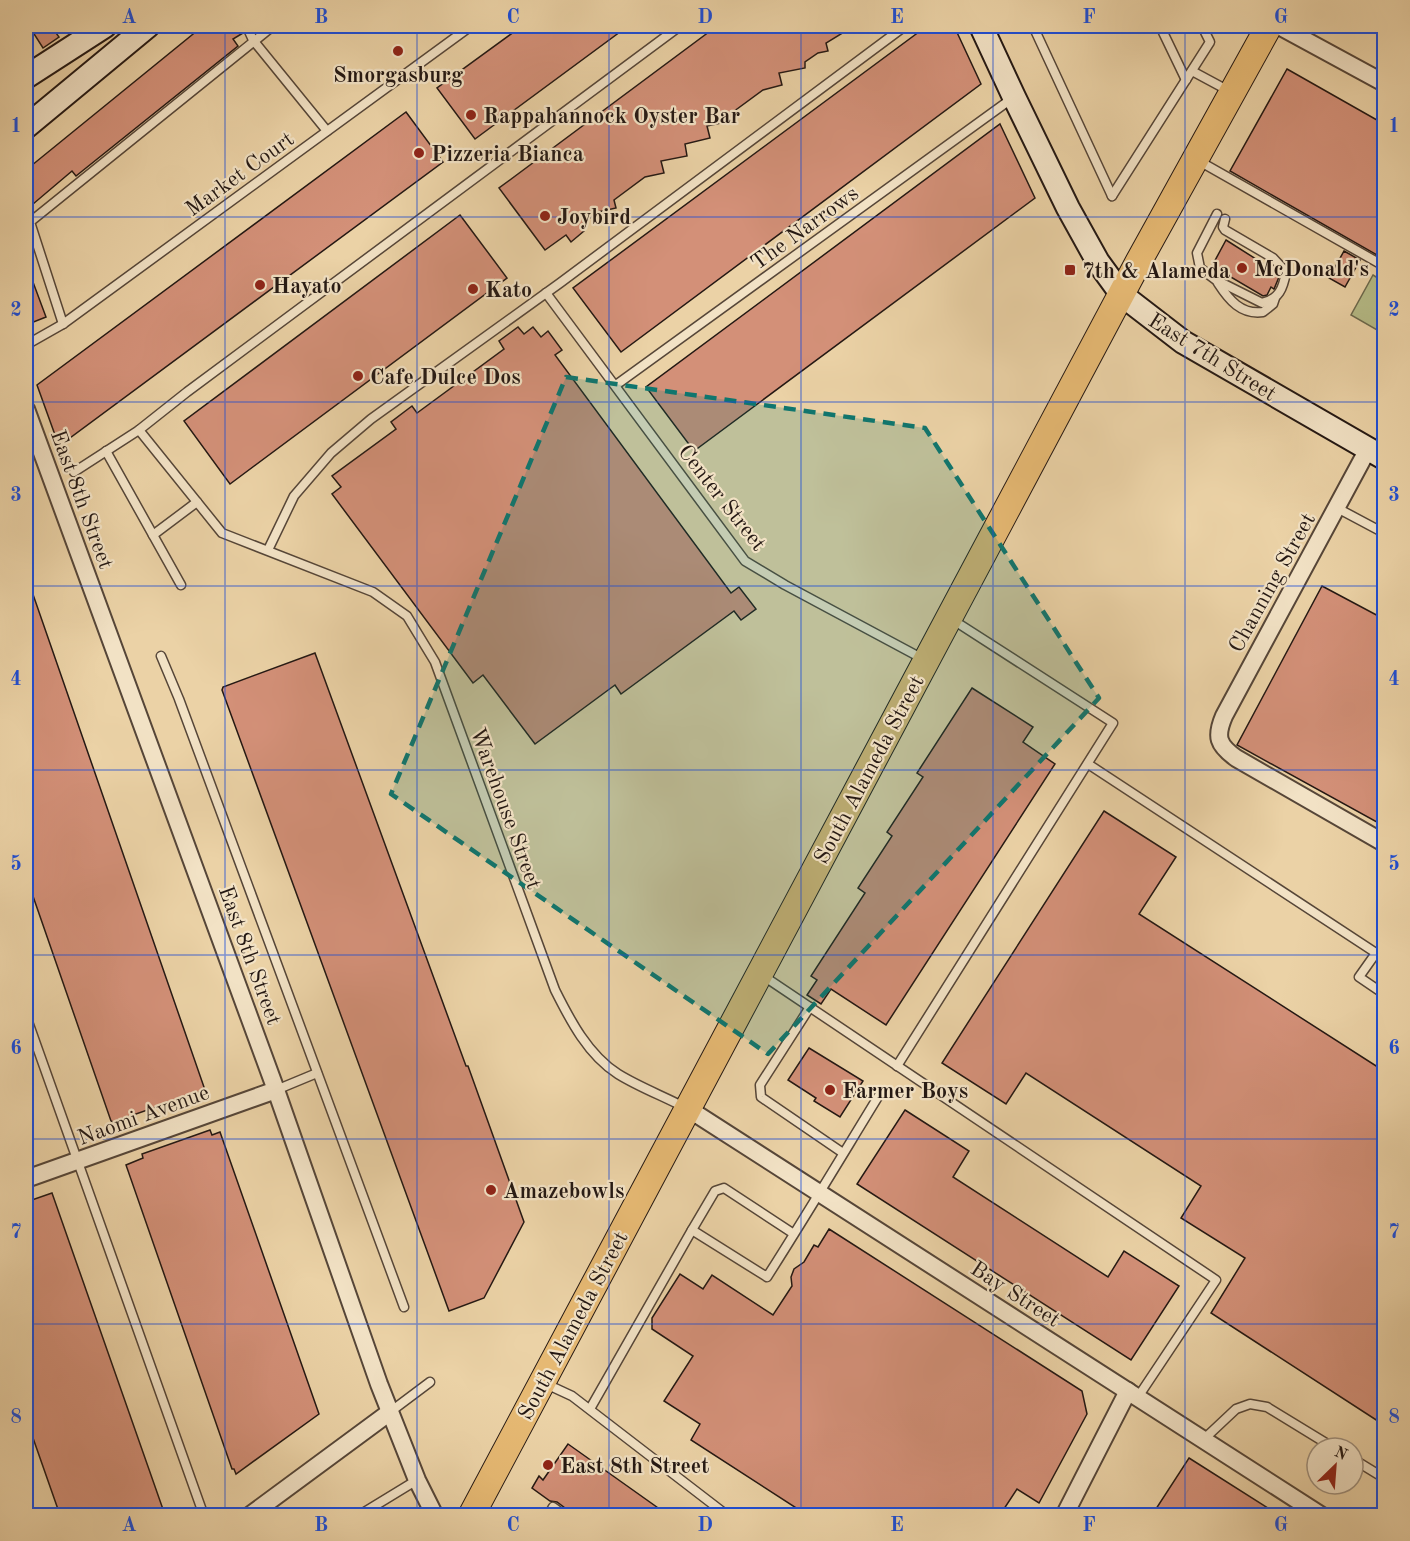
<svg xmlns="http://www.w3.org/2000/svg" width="1410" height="1541" viewBox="0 0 1410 1541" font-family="'Old Standard TT',serif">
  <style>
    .green { fill: #b6bc88; stroke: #6d6a4e; stroke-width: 1.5 }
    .building { fill: #d39078; stroke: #241813; stroke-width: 1.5 }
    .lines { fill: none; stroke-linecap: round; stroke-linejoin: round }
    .service-casing { stroke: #564638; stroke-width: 11 }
    .minor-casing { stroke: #564638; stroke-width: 20 }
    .secondary-casing { stroke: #241813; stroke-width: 26 }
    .primary-casing { stroke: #241813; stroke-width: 28 }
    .service { stroke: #f2e2c5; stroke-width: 8 }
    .minor { stroke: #f2e2c5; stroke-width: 16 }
    .secondary { stroke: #f2e2c5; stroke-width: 22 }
    .primary { stroke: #e6b973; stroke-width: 26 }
    .marked { fill: #0f766e; fill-opacity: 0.2; stroke: #0f766e; stroke-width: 4.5; stroke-dasharray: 12 8; stroke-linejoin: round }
    .grid { fill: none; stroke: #1d4ed8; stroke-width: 1.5; stroke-opacity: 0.55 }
    .poi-dot { fill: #8f2418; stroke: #f2e2c5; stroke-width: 2 }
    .labels { text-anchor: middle; stroke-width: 4.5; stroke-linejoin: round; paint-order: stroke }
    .poi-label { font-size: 22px; font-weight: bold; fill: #241813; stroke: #f2e2c5; text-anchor: start }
    .street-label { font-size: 22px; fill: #241813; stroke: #f2e2c5 }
    .neatline { fill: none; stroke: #1d4ed8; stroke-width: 2 }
    .grid-label { font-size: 20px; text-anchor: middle; font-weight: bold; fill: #1d4ed8 }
  </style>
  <rect width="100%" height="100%" fill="#ebd2a6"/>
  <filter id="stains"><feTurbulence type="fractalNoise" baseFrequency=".00333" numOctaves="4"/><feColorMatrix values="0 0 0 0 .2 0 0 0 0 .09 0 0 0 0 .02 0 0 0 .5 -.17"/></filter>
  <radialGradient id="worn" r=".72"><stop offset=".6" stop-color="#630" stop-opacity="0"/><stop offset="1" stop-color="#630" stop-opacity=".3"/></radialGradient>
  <polygon class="green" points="1373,275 1384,282 1384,334 1351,315"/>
  <g class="building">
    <polygon points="29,26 51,26 59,37 43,48"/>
    <polygon points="203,26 243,26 243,33 233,39 238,46 76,176 72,171 26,210 26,170"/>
    <polygon points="522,26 628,26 475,139 437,88"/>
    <polygon points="717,26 854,26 826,43 828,51 818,53 805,62 805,68 779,73 782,85 763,90 733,112 735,120 707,126 710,138 685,144 687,156 661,161 664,173 645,177 614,200 616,208 598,212 582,224 584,231 571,242 566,235 545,250 499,188"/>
    <polygon points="927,26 954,26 981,84 621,352 573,288"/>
    <polygon points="1287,69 1384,124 1384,259 1230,171"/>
    <polygon points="406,112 443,162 59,446 37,385"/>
    <polygon points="1000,124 1035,198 694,451 646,387"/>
    <polygon points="460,215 507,278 230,484 184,421"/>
    <polygon points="1226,240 1278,273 1279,277 1274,289 1271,287 1267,295 1263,296 1212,266"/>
    <polygon points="1344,251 1360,260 1345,287 1329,278"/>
    <polygon points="26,266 27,266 46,317 26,325"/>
    <polygon points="518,327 524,334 533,327 541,337 548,331 562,350 555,355 731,593 739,587 756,609 741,620 734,611 621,694 615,685 535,744 483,675 473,683 332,494 341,487 332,476 396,429 391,422 412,406 417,413 504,349 499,341"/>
    <polygon points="28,580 205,1090 113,1122 111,1121 26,876 26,581"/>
    <polygon points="1322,586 1384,619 1384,826 1237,745"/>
    <polygon points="315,653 451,1025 466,1066 468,1066 524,1222 484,1298 449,1311 222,690 223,687"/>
    <polygon points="972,688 1033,727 1023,742 1055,764 886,1025 831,989 821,1004 807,995 817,980 811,976 865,893 858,888 892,836 887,832 923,777 917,773"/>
    <polygon points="1104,811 1176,857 1139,914 1384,1071 1384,1425 1211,1313 1245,1258 1181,1218 1201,1186 1026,1073 1006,1104 942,1063"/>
    <polygon points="809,1048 863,1081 840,1117 814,1101 816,1098 788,1080"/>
    <polygon points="905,1110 969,1151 953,1177 1108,1277 1124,1251 1179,1286 1131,1360 857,1184"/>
    <polygon points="210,1130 212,1135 220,1132 319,1414 236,1474 234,1469 232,1469 126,1165 143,1158 142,1154"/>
    <polygon points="52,1193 165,1515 60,1515 26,1418 26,1202"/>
    <polygon points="829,1229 1082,1391 1087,1414 1039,1503 1017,1489 1000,1515 807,1515 691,1440 700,1424 664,1401 693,1356 652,1329 652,1318 680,1274 703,1289 712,1275 773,1315 792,1286 791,1277 794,1269 804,1262 814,1245 818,1247"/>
    <polygon points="568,1444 668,1515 571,1515 569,1511 557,1502 550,1501 532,1488 539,1476 543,1480"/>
    <polygon points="1189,1458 1279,1515 1152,1515"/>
  </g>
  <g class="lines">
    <defs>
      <g id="service">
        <path d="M680,26L187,392L139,430L222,533L373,592L407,616L435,662L555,990C570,1020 588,1055 618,1074C639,1087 663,1096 684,1107"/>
        <polyline points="1033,26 1112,196"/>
        <polyline points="1160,26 1186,80"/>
        <polyline points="248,29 253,40 327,131"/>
        <polyline points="1192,71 1231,92"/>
        <polyline points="1199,161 1384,266"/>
        <polyline points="1112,196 1210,42 1202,26"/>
        <path d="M1217,214L1197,253L1200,268L1216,280L1262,303C1279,299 1283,289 1286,272L1273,258L1225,230L1223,227L1225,219"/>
        <path d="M1218,283C1229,300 1241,315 1263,312L1273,304L1275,298"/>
        <polyline points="546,293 745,561 785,585 925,660"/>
        <polyline points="63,324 30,222 273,26"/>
        <polyline points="26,345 63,324 471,26"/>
        <polyline points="616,385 1014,97"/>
        <polyline points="106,451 181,585"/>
        <polyline points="74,472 139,430"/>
        <polyline points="1337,508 1384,533"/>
        <polyline points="153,535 197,502"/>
        <polyline points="268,550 294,496 331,453 371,419 560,283 905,26"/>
        <polyline points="161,656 179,699 404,1307"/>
        <polyline points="1088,764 1376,953 1359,977 1384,994"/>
        <polyline points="762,975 1216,1280 1138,1397"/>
        <polyline points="810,1007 760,1085 761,1097 843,1153"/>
        <polyline points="26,1016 204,1516"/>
        <polyline points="897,1066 1113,723 953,620"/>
        <polyline points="276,1090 317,1073"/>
        <path d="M794,1234L724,1188L715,1191L692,1230L767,1277C806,1216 843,1154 881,1092"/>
        <polyline points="544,1383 572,1396 728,1516"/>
        <polyline points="590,1409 692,1230"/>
        <polyline points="390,1412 430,1382"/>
        <polyline points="1203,1440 1236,1409 1250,1404 1267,1407 1334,1448"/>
        <polyline points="1353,1459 1384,1478"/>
        <polyline points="358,1516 417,1480"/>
        <polyline points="548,1516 553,1507 565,1516"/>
      </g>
      <g id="minor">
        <polyline points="1279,26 1384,83"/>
        <polyline points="26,409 276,1090 379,1384 417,1480 435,1516"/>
        <path d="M1368,449L1224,716C1215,737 1218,745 1236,758L1384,843"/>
        <polyline points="687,1108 1322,1516"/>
        <polyline points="26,1179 276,1090"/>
        <polyline points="249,1516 390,1412"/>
        <polyline points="1064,1516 1128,1391"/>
      </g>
      <g id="secondary">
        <polyline points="981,26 1014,97 1068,208 1098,262 1122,295 1183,342 1384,458"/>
        <polyline points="26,77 105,26"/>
        <polyline points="26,127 148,26"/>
      </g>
      <polyline id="primary" points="471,1516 1140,259 1269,26"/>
    </defs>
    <use href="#service" class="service-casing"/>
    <use href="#minor" class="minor-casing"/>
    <use href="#secondary" class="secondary-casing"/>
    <use href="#primary" class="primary-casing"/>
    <use href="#service" class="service"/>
    <use href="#minor" class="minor"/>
    <use href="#secondary" class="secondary"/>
    <use href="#primary" class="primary"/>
  </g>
  <path class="marked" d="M566,377L925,428L1099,698L768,1054L391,794Z"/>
  <path class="grid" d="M225,26V1516M417,26V1516M609,26V1516M801,26V1516M993,26V1516M1185,26V1516M26,217H1384M26,402H1384M26,586H1384M26,770H1384M26,955H1384M26,1139H1384M26,1324H1384"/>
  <g class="poi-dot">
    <circle cx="398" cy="51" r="6"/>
    <circle cx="471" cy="115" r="6"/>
    <circle cx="419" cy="153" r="6"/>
    <circle cx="545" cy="216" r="6"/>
    <circle cx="1242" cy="268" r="6"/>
    <rect x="1064" y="264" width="12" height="12" rx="3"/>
    <circle cx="260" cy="285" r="6"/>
    <circle cx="473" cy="289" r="6"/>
    <circle cx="358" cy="376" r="6"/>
    <circle cx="830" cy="1090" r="6"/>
    <circle cx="491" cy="1190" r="6"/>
    <circle cx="548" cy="1465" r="6"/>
  </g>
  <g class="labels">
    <g class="poi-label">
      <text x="398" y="82" text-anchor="middle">Smorgasburg</text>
      <text x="483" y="123">Rappahannock Oyster Bar</text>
      <text x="431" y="161">Pizzeria Bianca</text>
      <text x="557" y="224">Joybird</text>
      <text x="1254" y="276">McDonald's</text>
      <text x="1082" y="278">7th &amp; Alameda</text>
      <text x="272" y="293">Hayato</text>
      <text x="485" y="297">Kato</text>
      <text x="370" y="384">Cafe Dulce Dos</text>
      <text x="842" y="1098">Farmer Boys</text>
      <text x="503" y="1198">Amazebowls</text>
      <text x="560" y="1473">East 8th Street</text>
    </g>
    <g class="street-label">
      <text transform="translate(239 173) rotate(-36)" y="8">Market Court</text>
      <text transform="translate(804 227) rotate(-36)" y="8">The Narrows</text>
      <text transform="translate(1213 356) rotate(32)" y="8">East 7th Street</text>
      <text transform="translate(723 497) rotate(52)" y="8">Center Street</text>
      <text transform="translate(83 499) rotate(70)" y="8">East 8th Street</text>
      <text transform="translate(1271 582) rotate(-61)" y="8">Channing Street</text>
      <text transform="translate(868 769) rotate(-62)" y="8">South Alameda Street</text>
      <text transform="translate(507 808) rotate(70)" y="8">Warehouse Street</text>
      <text transform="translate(251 955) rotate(70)" y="8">East 8th Street</text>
      <text transform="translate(143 1114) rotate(-20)" y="8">Naomi Avenue</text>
      <text transform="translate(1016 1293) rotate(33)" y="8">Bay Street</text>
      <text transform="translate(572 1325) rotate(-62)" y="8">South Alameda Street</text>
    </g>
  </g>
  <rect width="1410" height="1541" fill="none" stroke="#ebd2a6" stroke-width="66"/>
  <g transform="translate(1335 1466) rotate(25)"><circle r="28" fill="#f2e2c5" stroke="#a0917e" stroke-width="1.5"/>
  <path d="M0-4.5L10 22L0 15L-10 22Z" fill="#8f2418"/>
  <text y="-9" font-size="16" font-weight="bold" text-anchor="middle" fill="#241813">N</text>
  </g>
  <rect x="33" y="33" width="1344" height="1475" class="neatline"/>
  <g class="grid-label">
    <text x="129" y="23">A</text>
    <text x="321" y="23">B</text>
    <text x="513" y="23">C</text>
    <text x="705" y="23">D</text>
    <text x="897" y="23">E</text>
    <text x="1089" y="23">F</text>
    <text x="1281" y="23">G</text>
    <text x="16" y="132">1</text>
    <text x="1394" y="132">1</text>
    <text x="16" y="316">2</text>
    <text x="1394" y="316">2</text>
    <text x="16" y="501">3</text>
    <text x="1394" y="501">3</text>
    <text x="16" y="685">4</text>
    <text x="1394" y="685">4</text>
    <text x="16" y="870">5</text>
    <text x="1394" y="870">5</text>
    <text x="16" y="1054">6</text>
    <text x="1394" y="1054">6</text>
    <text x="16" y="1238">7</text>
    <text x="1394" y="1238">7</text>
    <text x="16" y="1423">8</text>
    <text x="1394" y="1423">8</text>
    <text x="129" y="1531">A</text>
    <text x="321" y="1531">B</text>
    <text x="513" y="1531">C</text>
    <text x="705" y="1531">D</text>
    <text x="897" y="1531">E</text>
    <text x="1089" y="1531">F</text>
    <text x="1281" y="1531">G</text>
  </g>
  <rect width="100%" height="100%" filter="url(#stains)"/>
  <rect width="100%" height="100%" fill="url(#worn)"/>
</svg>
